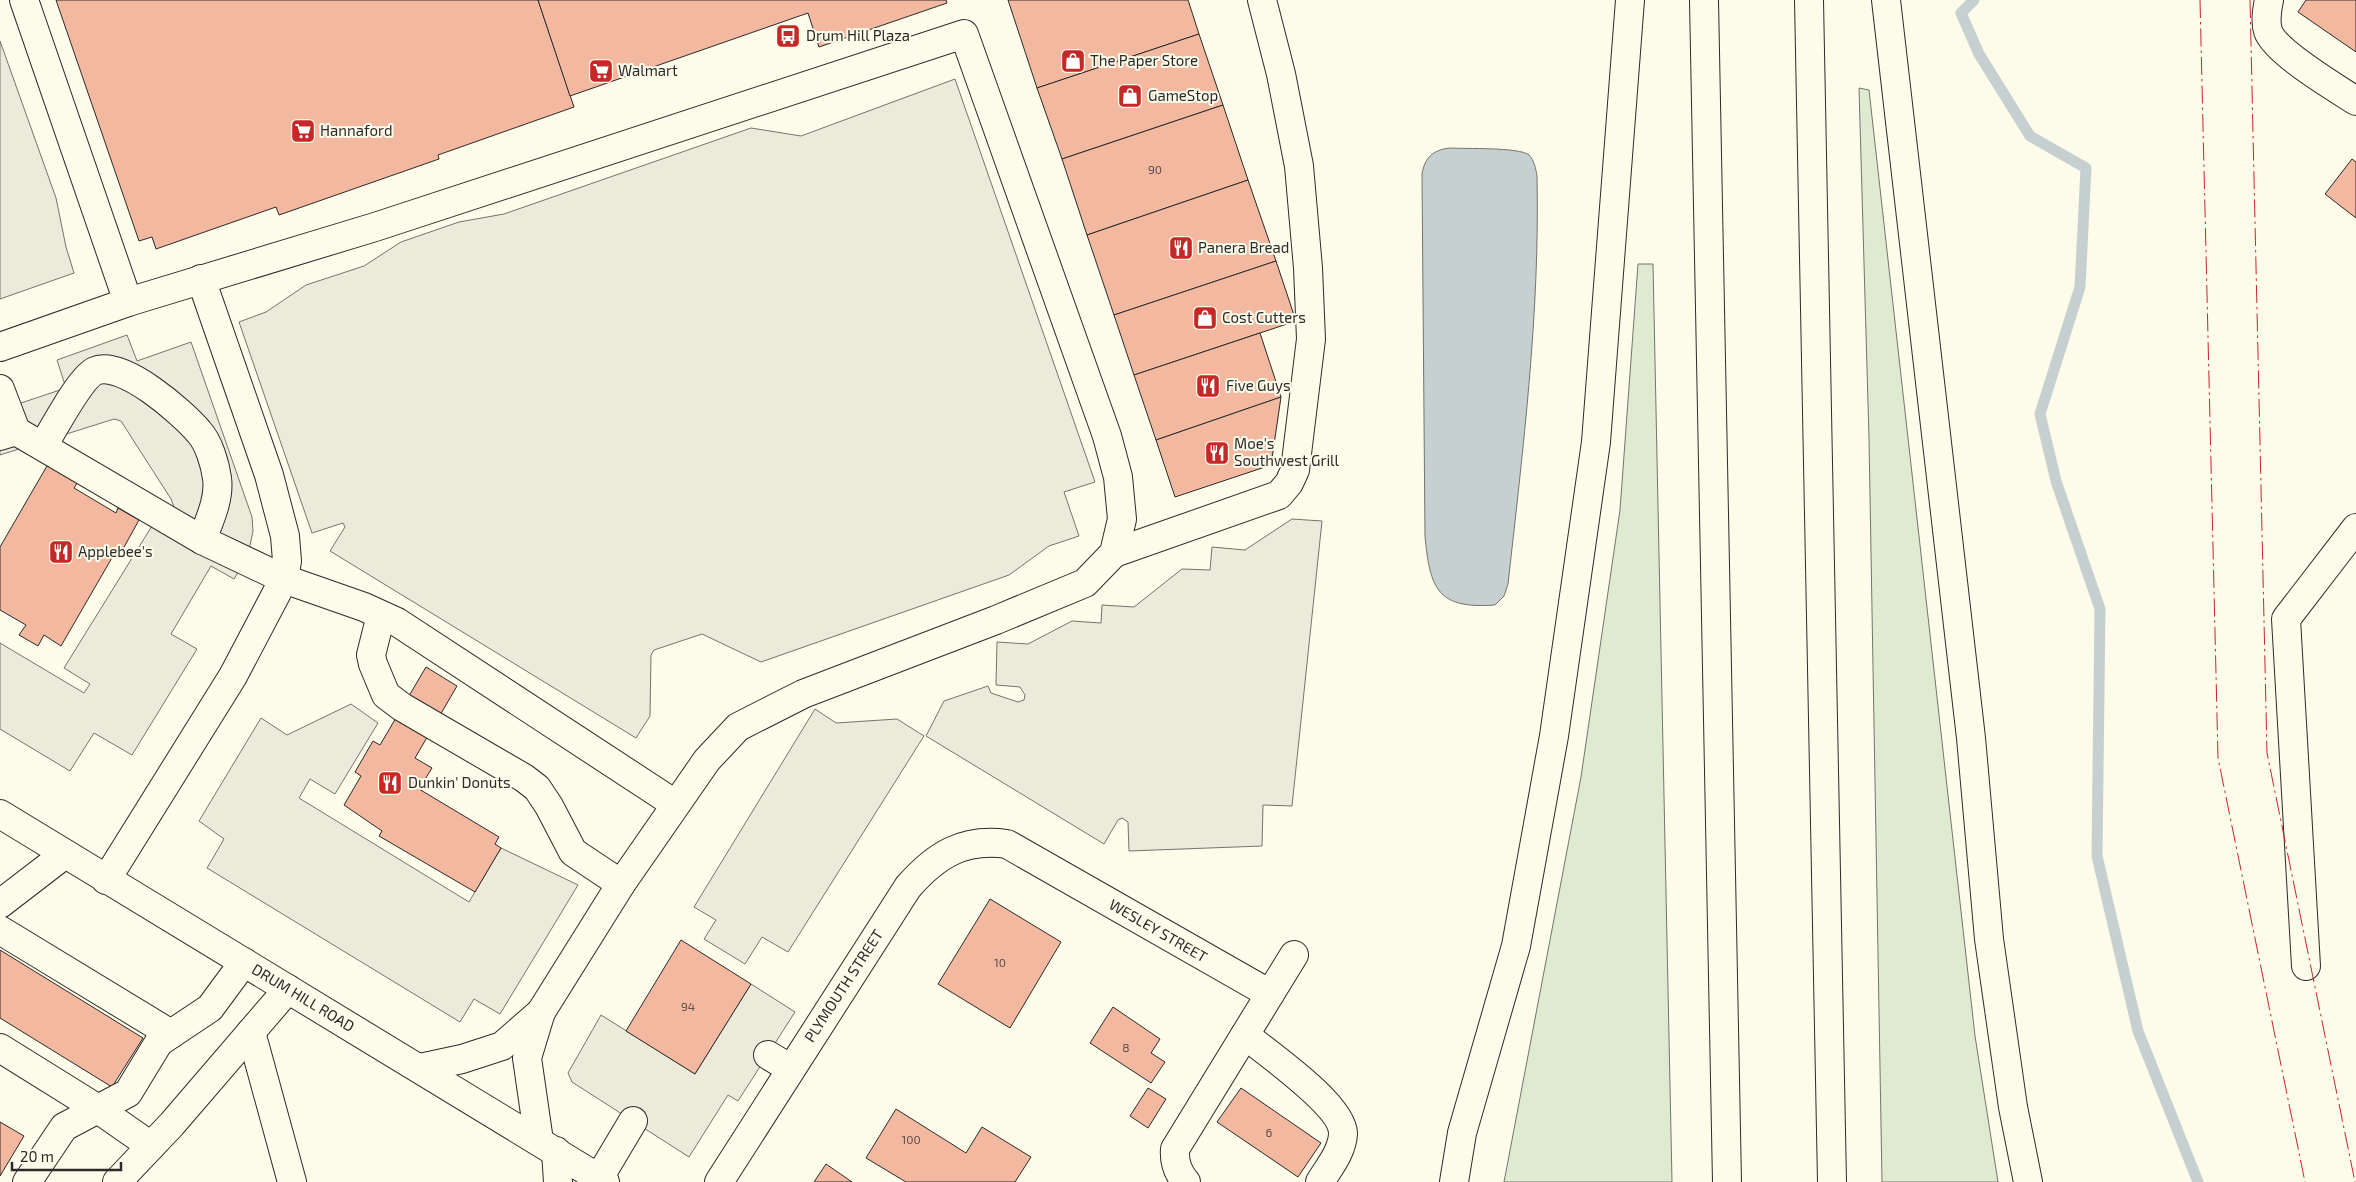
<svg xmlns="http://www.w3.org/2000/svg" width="2356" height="1182" viewBox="0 0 2356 1182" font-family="'Exo 2',sans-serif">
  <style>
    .green { fill: #deebd1; stroke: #74746e }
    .parking { fill: #eceadb; stroke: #74746e }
    .water { fill: #c7d0d0; stroke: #74746e }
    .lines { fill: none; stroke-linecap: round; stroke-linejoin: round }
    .stream { stroke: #c7d0d0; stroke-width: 11 }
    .building { fill: #f2b8a0; stroke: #2b2b2b }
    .minor-casing { stroke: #2b2b2b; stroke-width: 30 }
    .major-casing { stroke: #2b2b2b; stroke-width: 30 }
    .highway-casing { stroke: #2b2b2b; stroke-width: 30 }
    .minor { stroke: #fdfbea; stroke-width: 28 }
    .major { stroke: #fdfbea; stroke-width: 28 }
    .highway { stroke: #fdfbea; stroke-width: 28 }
    .power { stroke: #c62828; stroke-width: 1; stroke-dasharray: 18 4 2.5 4; stroke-linecap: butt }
    .labels { text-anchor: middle; stroke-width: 4; stroke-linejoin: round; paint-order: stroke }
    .number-label { font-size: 12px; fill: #5d4e48 }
    .poi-label { font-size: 15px; fill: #2b2b2b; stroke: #fdfbea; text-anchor: start }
    .street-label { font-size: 15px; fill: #2b2b2b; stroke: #fdfbea }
  </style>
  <rect width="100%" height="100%" fill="#fdfbea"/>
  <g class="green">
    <polygon points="1859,88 1869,90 1975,1036 1998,1182 1882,1182 1869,438"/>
    <polygon points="1638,264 1653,264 1672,1182 1504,1182 1581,777 1620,510"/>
  </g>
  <g class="parking">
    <polygon points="0,41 56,198 66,247 74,273 0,299"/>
    <polygon points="955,79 1095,482 1064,492 1079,536 1049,546 1009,575 761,662 702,634 654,650 651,655 650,716 636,738 330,551 345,527 343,523 312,533 239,322 266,312 306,285 364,266 401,242 459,222 504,214 751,128 801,136"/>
    <polygon points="127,335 137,361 191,342 252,517 253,531 248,555 234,579 211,566 171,634 197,649 132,755 94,733 70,771 0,729 0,643 84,693 90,684 64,668 155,521 182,528 171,499 121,421 114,419 0,455 0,410 66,388 57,360"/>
    <polygon points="1292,519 1322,521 1292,806 1263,805 1262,846 1129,851 1128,822 1122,818 1118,820 1104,844 926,736 944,701 988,686 991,693 1018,702 1024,700 1025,695 1020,687 996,685 997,642 1028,644 1072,621 1101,623 1102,605 1134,607 1182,569 1210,570 1212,547 1245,550"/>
    <polygon points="351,704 378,723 335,794 310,779 299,798 469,902 501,848 578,885 500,1014 474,999 460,1022 207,868 224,839 199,821 261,718 287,735"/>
    <polygon points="815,709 836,723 897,719 924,736 788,952 762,937 745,964 704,939 716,920 694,907"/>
    <polygon points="751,984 795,1012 738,1101 728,1095 689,1157 572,1082 568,1073 601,1015 695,1074"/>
  </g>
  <path class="water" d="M1450,148C1464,149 1520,147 1529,155C1534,160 1536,169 1537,176C1540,313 1523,449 1508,584L1504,596L1495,605C1438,609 1430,590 1425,536L1422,174C1425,157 1433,150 1450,148Z"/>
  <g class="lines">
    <polyline class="stream" points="1974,0 1961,13 1979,54 2030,136 2086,168 2080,287 2040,414 2056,481 2100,609 2097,856 2138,1031 2198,1182"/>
  </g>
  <g class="building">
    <polygon points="56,0 538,0 574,107 438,155 439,159 279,215 276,207 156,249 152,237 139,241"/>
    <polygon points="538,0 946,0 947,3 819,47 808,13 570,96"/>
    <polygon points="1008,0 1188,0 1199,34 1037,88"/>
    <polygon points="2306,0 2356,0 2356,52 2298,12"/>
    <polygon points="1199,34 1223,105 1062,159 1037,88"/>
    <polygon points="1223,105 1248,180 1087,235 1062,159"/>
    <polygon points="2352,159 2356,162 2356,218 2325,194"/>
    <polygon points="1248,180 1276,261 1114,315 1087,235"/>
    <polygon points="1276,261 1296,321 1134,375 1114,315"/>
    <polygon points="1260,333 1281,397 1156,440 1134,375"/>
    <polygon points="1281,397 1271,465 1175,497 1156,440"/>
    <polygon points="51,459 81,477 74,488 116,513 118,508 139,520 118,558 113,556 61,646 44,635 38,646 19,635 26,625 0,610 0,547"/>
    <polygon points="426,667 457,686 415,758 432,768 419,789 499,837 495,844 501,848 475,892 379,836 382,831 344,805 361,776 355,772 373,741 380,745"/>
    <polygon points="990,899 1061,942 1010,1028 938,984"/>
    <polygon points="681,940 751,984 695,1074 626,1031"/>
    <polygon points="0,950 143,1038 112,1087 0,1018"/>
    <polygon points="1113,1007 1160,1039 1151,1053 1165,1062 1151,1083 1090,1043"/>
    <polygon points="1148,1088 1166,1099 1148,1128 1130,1116"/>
    <polygon points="1241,1088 1321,1143 1298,1177 1217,1122"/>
    <polygon points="896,1109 966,1153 982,1127 1031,1157 1015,1182 906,1182 866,1158"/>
    <polygon points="0,1122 24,1136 0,1176"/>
    <polygon points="826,1164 852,1182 814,1182"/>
  </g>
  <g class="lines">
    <defs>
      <g id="minor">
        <polyline points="24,0 128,302"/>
        <path d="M2269,0C2267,10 2265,21 2268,31C2275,52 2336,88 2356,101"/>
        <polyline points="0,347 128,302 375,227 964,34 1107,436 1118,477 1122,519 1114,553 1085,583 996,620 803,694 738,727 707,760 621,884 541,1012 527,1058 539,1141"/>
        <polyline points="0,389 16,431"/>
        <polyline points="0,436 16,431 202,540 284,579 364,607 397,622 675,804"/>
        <path d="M43,446C53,430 80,378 95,371C122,359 183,413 199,432C209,443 215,464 217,478C220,499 209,521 202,540"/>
        <polyline points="1114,553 1279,495 1289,483 1295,470 1311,339 1308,268 1299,166 1281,74 1262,0"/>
        <polyline points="381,615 371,655 373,664 386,695 402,707 524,778 537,788 549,806 573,852 621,884"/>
        <polyline points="106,880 233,676 284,579 287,561 285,536 269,475 201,279"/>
        <polyline points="0,904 65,854"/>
        <polyline points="0,930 171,1034"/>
        <polyline points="2306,966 2286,619 2356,528"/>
        <polyline points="251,1032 292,1182"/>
        <path d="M1245,1035C1267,1053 1344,1106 1343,1134C1342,1152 1329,1167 1320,1182"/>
        <polyline points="0,1048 98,1109 151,1146"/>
        <polyline points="768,1055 791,1069"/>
        <polyline points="420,1068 462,1059 502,1046 541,1012"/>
        <polyline points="556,1151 558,1182"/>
        <polyline points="599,1178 633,1121"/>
        <polyline points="27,1182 64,1127 128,1093 159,1042 210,1008 244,962"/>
        <polyline points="117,1182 172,1124 288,989"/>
        <path d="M719,1182L908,887C936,855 963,838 1007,844L1270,994L1294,955"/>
        <path d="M1186,1182C1178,1173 1174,1161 1175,1149L1270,994"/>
      </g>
      <polyline id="major" points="0,814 605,1182"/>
      <g id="highway">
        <polyline points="1704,0 1727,1182"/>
        <polyline points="1809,0 1832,1182"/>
        <polyline points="1886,0 1971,738 1989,939 2013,1107 2028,1182"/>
        <polyline points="1454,1182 1462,1133 1516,946 1554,736 1596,442 1630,0"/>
      </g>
    </defs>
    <use href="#minor" class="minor-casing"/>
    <use href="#major" class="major-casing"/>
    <use href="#highway" class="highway-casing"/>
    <use href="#minor" class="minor"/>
    <use href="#major" class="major"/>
    <use href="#highway" class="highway"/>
    <g class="power">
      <polyline points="2200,0 2218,758 2305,1182"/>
      <polyline points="2250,0 2267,753 2355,1182"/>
    </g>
  </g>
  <defs>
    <symbol id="bus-square" viewBox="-11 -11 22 22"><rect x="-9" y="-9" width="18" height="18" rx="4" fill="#c62828" stroke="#fdfbea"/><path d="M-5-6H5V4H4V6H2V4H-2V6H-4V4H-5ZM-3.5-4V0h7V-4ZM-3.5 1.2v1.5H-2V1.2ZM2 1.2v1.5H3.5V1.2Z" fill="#fff"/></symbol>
    <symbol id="shop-square" viewBox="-11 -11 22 22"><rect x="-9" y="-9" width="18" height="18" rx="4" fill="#c62828" stroke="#fdfbea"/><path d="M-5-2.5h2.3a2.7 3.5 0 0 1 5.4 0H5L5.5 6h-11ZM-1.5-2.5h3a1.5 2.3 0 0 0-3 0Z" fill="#fff"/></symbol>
    <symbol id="supermarket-square" viewBox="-11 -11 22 22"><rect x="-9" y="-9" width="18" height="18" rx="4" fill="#c62828" stroke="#fdfbea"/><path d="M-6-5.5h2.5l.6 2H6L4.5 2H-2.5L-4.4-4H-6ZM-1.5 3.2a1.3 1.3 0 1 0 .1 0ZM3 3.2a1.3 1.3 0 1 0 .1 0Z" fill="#fff"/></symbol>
    <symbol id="restaurant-square" viewBox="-11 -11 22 22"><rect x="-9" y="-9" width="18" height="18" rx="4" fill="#c62828" stroke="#fdfbea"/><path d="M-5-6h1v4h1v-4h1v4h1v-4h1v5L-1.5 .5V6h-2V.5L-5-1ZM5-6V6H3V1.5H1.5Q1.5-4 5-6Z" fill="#fff"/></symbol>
  </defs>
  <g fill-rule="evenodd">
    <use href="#bus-square" x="774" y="22" width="28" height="28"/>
    <use href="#shop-square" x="1059" y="47" width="28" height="28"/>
    <use href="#supermarket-square" x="587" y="57" width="28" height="28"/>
    <use href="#shop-square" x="1116" y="82" width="28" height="28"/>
    <use href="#supermarket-square" x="289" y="117" width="28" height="28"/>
    <use href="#restaurant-square" x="1167" y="234" width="28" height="28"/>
    <use href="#shop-square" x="1191" y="304" width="28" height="28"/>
    <use href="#restaurant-square" x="1194" y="372" width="28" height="28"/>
    <use href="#restaurant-square" x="1203" y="439" width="28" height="28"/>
    <use href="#restaurant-square" x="47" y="538" width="28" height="28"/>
    <use href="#restaurant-square" x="376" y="769" width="28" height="28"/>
  </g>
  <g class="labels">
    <g class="number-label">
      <text x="1155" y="174">90</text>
      <text x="1000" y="967">10</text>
      <text x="688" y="1011">94</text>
      <text x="1126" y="1052">8</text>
      <text x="1269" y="1137">6</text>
      <text x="911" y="1144">100</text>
    </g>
    <g class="poi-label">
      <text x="806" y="41">Drum Hill Plaza</text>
      <text x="1090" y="66">The Paper Store</text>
      <text x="618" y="76">Walmart</text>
      <text x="1148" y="101">GameStop</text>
      <text x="320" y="136">Hannaford</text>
      <text x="1198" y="253">Panera Bread</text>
      <text x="1222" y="323">Cost Cutters</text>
      <text x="1226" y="391">Five Guys</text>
      <text x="1234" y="449">Moe's<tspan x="1234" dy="17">Southwest Grill</tspan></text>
      <text x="78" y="557">Applebee's</text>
      <text x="408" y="788">Dunkin' Donuts</text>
    </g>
    <g class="street-label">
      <text transform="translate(1158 931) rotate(30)" y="5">WESLEY STREET</text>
      <text transform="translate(844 986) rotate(-57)" y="5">PLYMOUTH STREET</text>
      <text transform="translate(303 998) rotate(31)" y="5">DRUM HILL ROAD</text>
    </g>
  </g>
  <path d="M12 1162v8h109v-8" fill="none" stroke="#2b2b2b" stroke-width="2.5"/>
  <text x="20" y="1162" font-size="15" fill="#2b2b2b" stroke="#fdfbea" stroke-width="4" paint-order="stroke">20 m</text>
</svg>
